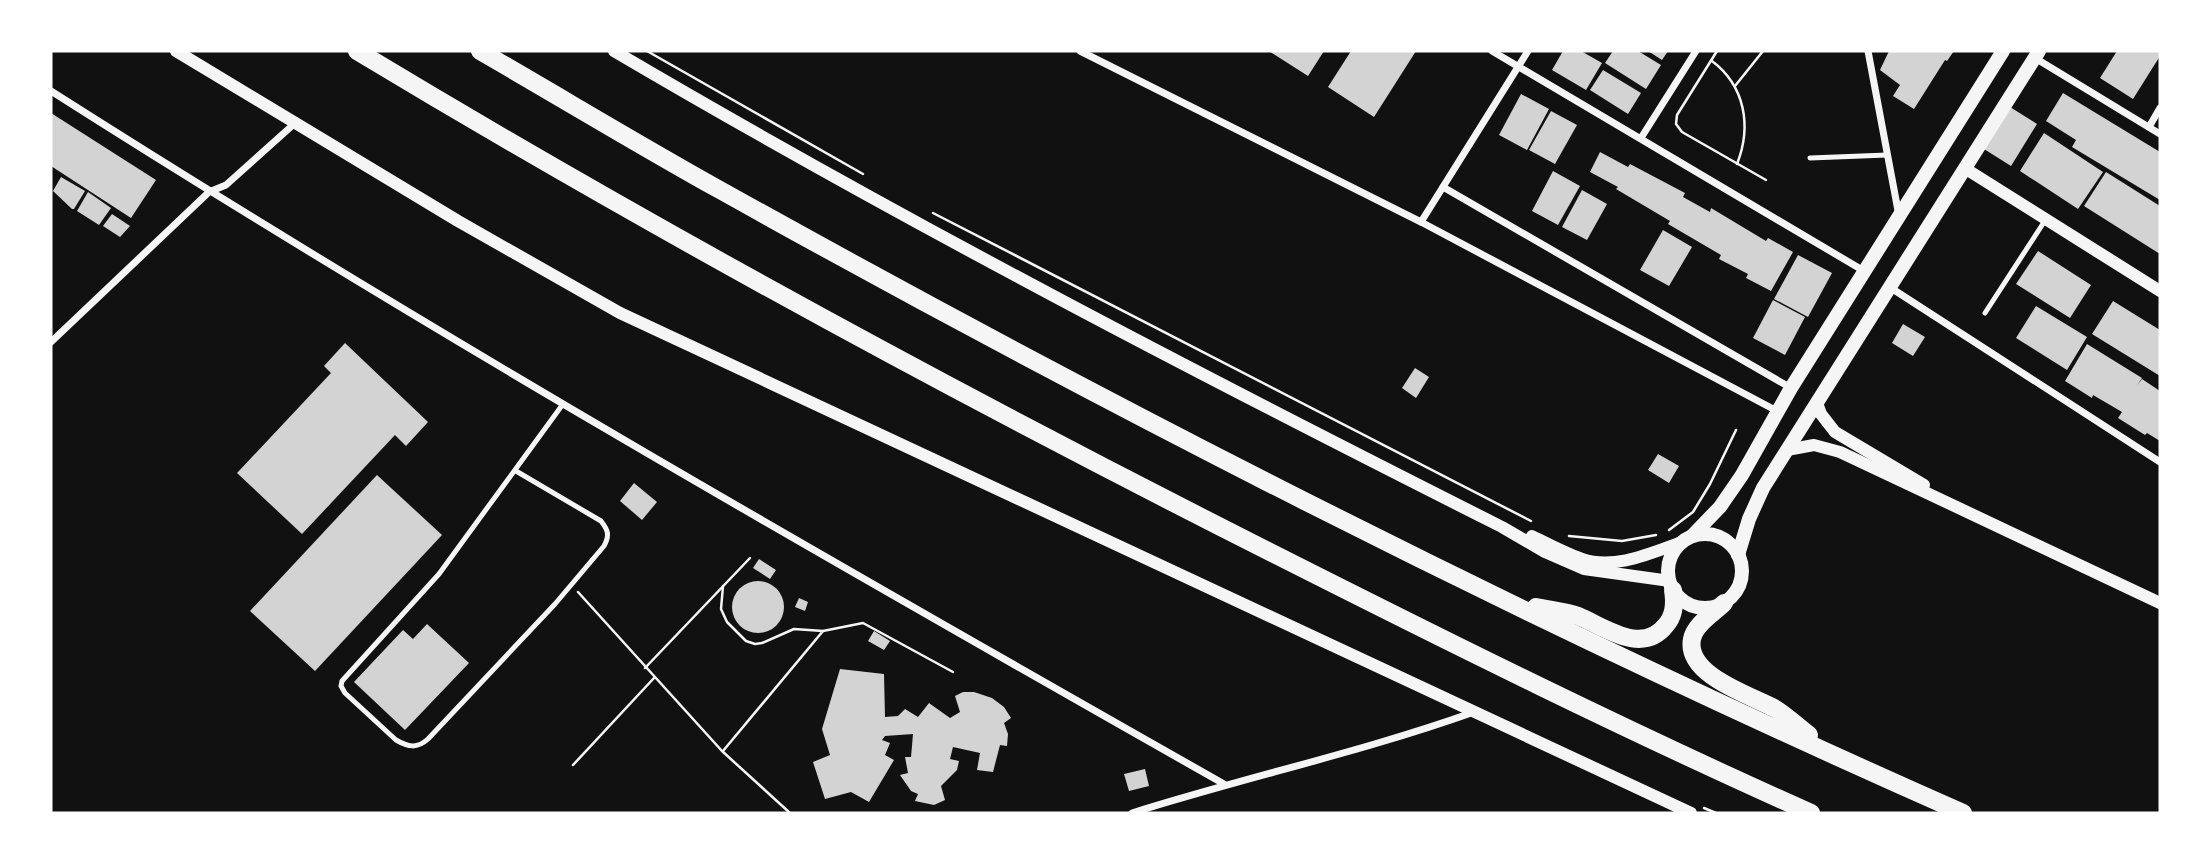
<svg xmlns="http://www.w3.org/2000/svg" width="2211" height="864" viewBox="0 0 2211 864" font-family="'Noto Sans',sans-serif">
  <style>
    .building { fill: #d3d3d3 }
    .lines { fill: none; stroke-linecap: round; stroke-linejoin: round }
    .path { stroke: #f5f5f5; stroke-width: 2.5 }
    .service { stroke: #f5f5f5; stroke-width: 5 }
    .minor { stroke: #f5f5f5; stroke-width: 7 }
    .tertiary { stroke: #f5f5f5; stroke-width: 12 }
    .secondary { stroke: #f5f5f5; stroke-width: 14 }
    .motorway { stroke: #f5f5f5; stroke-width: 18 }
  </style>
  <rect width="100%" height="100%" fill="#111"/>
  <g class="building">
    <polygon points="1269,51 1324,51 1308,76"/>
    <polygon points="1351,51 1416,51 1374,117 1328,87"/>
    <polygon points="1563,51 1581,51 1602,63 1586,90 1552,70"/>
    <polygon points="1613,51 1638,51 1661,65 1646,89 1605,63"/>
    <polygon points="1648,51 1668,51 1662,60"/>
    <polygon points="1889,51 1954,51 1947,61 1945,60 1914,109 1893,96 1900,85 1880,70"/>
    <polygon points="2117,51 2160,51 2160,56 2133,99 2100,78"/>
    <polygon points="1603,70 1641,93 1628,114 1590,90"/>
    <polygon points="2063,93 2160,152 2160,200 2072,147 2076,140 2046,121"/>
    <polygon points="1521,94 1549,109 1527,150 1499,135"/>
    <polygon points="2010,107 2037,124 2011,166 1984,149"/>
    <polygon points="1551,111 1577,125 1555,164 1529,150"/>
    <polygon points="51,113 156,180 131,218 51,166"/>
    <polygon points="2044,133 2103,172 2078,209 2020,171"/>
    <polygon points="1600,152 1628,167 1630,164 1685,193 1683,197 1710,212 1711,208 1766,241 1768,238 1793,252 1771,291 1746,278 1748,274 1719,259 1721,255 1668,224 1670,221 1616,189 1618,187 1590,172"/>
    <polygon points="1553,171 1580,186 1558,225 1532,211"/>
    <polygon points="2106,172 2160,206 2160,254 2084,206"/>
    <polygon points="61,177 85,191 74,209 72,209 53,191"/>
    <polygon points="1582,190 1607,204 1587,240 1562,227"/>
    <polygon points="88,192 111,208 99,225 77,211"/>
    <polygon points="112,214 130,226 120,237 103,226"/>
    <polygon points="1663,230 1692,247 1669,286 1640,270"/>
    <polygon points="2038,251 2091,285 2070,318 2016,284"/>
    <polygon points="1798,255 1832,273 1808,317 1774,299"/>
    <polygon points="1773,300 1805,317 1785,355 1753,338"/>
    <polygon points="2113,301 2160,330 2160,376 2092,334"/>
    <polygon points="2036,306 2087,337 2067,370 2016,338"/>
    <polygon points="1903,324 1925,337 1913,356 1892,343"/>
    <polygon points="345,343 428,422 406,446 395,435 302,534 237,473 331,373 324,366"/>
    <polygon points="2087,344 2142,378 2137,385 2142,379 2160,391 2160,441 2147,433 2145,435 2118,418 2122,412 2093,395 2092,398 2065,381"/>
    <polygon points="1415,368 1429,377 1416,398 1402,388"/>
    <polygon points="1658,454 1679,466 1669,483 1648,470"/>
    <polygon points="377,475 442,535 315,671 250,611"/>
    <polygon points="634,483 657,502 642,520 620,501"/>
    <polygon points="759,559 776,570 770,579 753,568"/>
    <circle cx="758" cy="607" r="26"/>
    <polygon points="799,598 808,602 805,611 795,607"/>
    <polygon points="427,624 469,663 405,730 354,682 403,630 413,639"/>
    <polygon points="874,631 890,641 884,650 868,641"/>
    <polygon points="840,669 884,674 885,717 898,716 905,709 918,717 929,703 950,718 960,712 955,696 963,692 974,692 992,698 1004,707 1011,718 1004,723 1008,734 1007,746 1000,745 993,772 977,770 980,753 953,747 950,759 959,761 957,770 941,786 945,800 934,805 915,801 918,794 911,791 900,775 908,773 905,757 911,757 913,734 885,736 882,740 890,743 885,755 894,760 869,802 851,792 825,799 813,762 830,755 822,729"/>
    <polygon points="1145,769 1149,786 1129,791 1124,774"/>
  </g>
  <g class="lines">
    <g class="path">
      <polyline points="647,51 863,174"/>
      <polyline points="1717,51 1677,115 1676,124 1682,132 1766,180"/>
      <path d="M1712,61C1745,86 1752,126 1737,164"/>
      <polyline points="1735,86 1763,51"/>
      <polyline points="933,213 1531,521"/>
      <polyline points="1669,530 1693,512 1710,484 1736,430"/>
      <polyline points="1569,536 1622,541 1656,535"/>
      <polyline points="578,592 722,751 790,813"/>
      <polyline points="823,631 863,623 953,672"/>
      <polyline points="645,668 750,558"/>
      <polyline points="723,751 823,631 794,629 762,643 755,644 746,641 727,622 721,609 723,586"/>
      <polyline points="573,765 654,678"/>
      <polyline points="1704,808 1716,813"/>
    </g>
    <g class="service">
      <polyline points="1810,158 1887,155"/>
      <polyline points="1985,313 2046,219"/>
      <path d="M516,471L601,521C608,530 610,535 604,546L555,604L428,739C417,749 408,747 396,740L345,693L341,686L342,681L439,574L563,404"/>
    </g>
    <g class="minor">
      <polyline points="1080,51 1421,222 1777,411"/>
      <polyline points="1492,51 1864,271"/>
      <polyline points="1868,51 1899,216"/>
      <polyline points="2035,58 2160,134"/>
      <path d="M51,91C434,335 829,560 1224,784"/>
      <polyline points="2149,127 2160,108"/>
      <polyline points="1641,138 1696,51"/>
      <polyline points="1443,187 1791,388"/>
      <polyline points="1421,222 1528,51"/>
      <polyline points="1891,288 2160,462"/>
      <polyline points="51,342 209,192 226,185 294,124"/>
      <path d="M1132,813C1246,777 1362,752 1474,712"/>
    </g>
    <g class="tertiary">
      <polyline points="176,51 458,221 620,313 1691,813"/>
      <path d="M614,51C903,221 1202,376 1502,527L1545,552L1584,569L1670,581"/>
      <polyline points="1966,169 2160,291"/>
      <polyline points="1817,403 1821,414 1835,432 1924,485"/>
      <polyline points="1787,450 1814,445 1840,452 2160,603"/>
      <path d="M1532,536C1548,544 1565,553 1582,559C1615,570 1651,553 1682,542"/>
    </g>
    <g class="secondary">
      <circle cx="1705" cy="571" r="37"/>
      <polyline points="1692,536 1720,507 1742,475 1791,388 2003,51"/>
      <polyline points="1738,555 1749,519 1763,488 2039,51"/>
    </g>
    <g class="motorway">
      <path d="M357,51C654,230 959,395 1268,551C1448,642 1627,731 1811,813"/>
      <path d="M480,51C560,97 639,145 720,190C1125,416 1539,626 1963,813"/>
      <path d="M1724,603C1713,614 1695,624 1692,639C1685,675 1750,695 1774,708C1786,715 1797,726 1809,735"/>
      <path d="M1536,607C1550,610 1565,611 1578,616C1605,627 1642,656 1666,625C1675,615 1675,602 1673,590"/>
    </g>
  </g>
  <rect width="2211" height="864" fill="none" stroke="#ffffff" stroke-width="105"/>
</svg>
